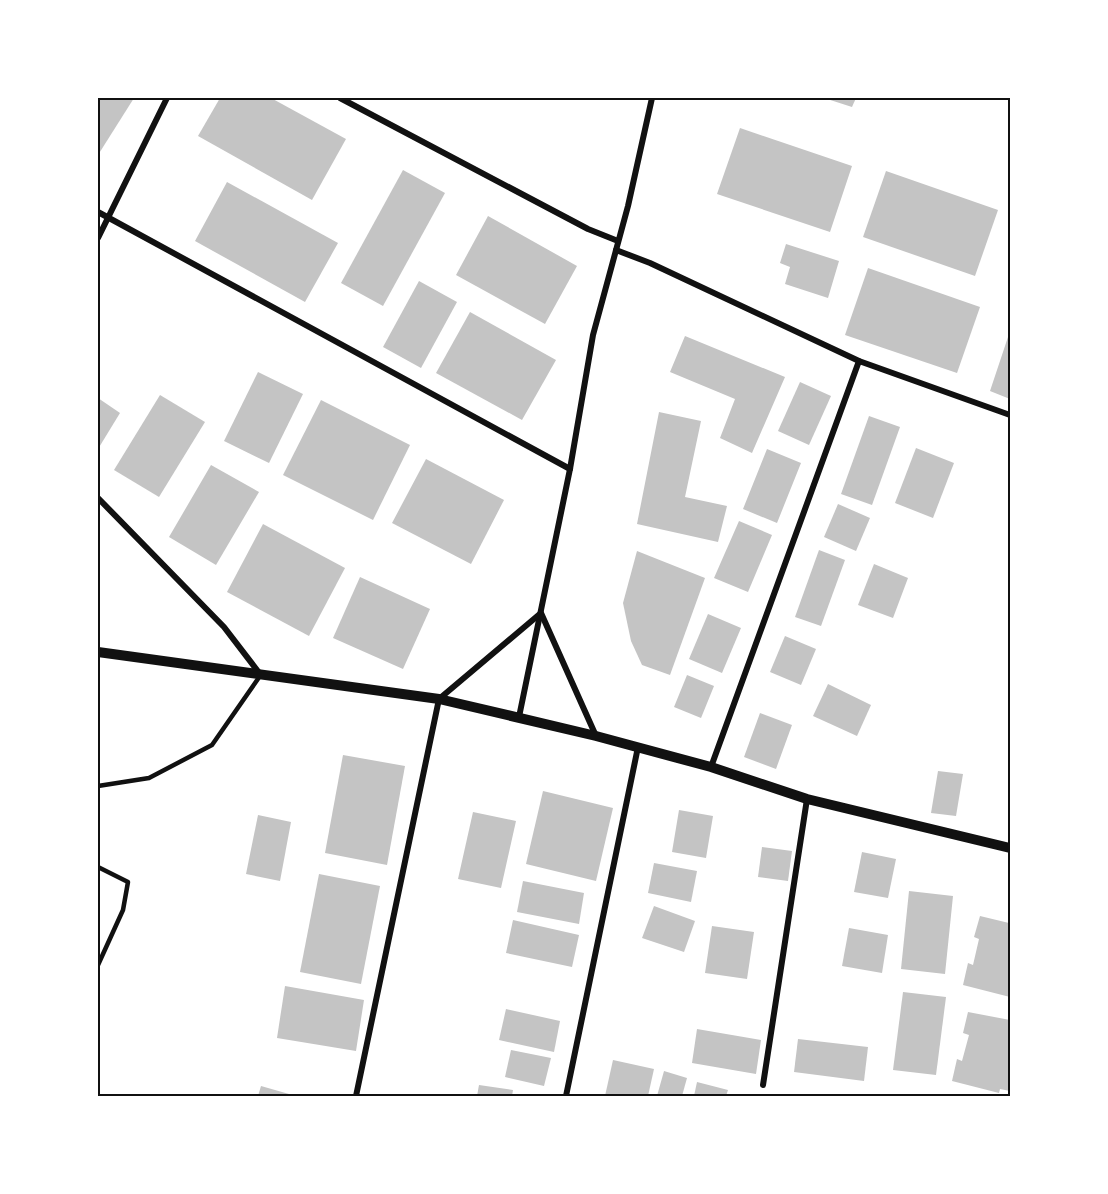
<svg xmlns="http://www.w3.org/2000/svg" width="1108" height="1194" viewBox="0 0 1108 1194" font-family="'Asap Condensed',sans-serif">
  <style>
    .building { fill: #c4c4c4 }
    .lines { fill: none; stroke-linecap: round; stroke-linejoin: round }
    .service { stroke: #111; stroke-width: 4.5 }
    .minor { stroke: #111; stroke-width: 6 }
    .tertiary { stroke: #111; stroke-width: 10 }
    .neatline { fill: none; stroke: #111; stroke-width: 2 }
  </style>
  <rect width="100%" height="100%" fill="#fff"/>
  <g class="building">
    <polygon points="98,98 134,98 98,155"/>
    <polygon points="220,98 271,98 346,139 312,200 198,136"/>
    <polygon points="824,98 856,98 852,107"/>
    <polygon points="740,128 852,166 830,232 717,194"/>
    <polygon points="403,170 445,193 383,306 341,283"/>
    <polygon points="886,171 998,210 975,276 863,237"/>
    <polygon points="227,182 338,243 305,302 195,241"/>
    <polygon points="488,216 577,266 545,324 456,275"/>
    <polygon points="786,244 839,261 828,298 785,284 790,267 780,263"/>
    <polygon points="868,268 980,307 957,373 845,335"/>
    <polygon points="419,281 457,302 421,368 383,347"/>
    <polygon points="470,312 556,360 522,420 436,373"/>
    <polygon points="1010,331 1010,399 990,391"/>
    <polygon points="685,336 785,377 752,453 720,438 735,399 670,372"/>
    <polygon points="258,372 303,394 269,463 224,441"/>
    <polygon points="800,382 831,396 809,445 778,431"/>
    <polygon points="160,395 205,422 159,497 114,470"/>
    <polygon points="98,398 120,413 98,449"/>
    <polygon points="321,400 410,445 373,520 283,475"/>
    <polygon points="659,412 701,421 685,497 727,506 718,542 637,524"/>
    <polygon points="869,416 900,427 872,505 841,494"/>
    <polygon points="916,448 954,463 933,518 895,503"/>
    <polygon points="767,449 801,463 777,523 743,509"/>
    <polygon points="426,459 504,500 471,564 392,523"/>
    <polygon points="211,465 259,492 216,565 169,537"/>
    <polygon points="838,504 870,518 856,551 824,537"/>
    <polygon points="739,521 772,535 748,592 714,578"/>
    <polygon points="263,524 345,568 309,636 227,592"/>
    <polygon points="819,550 845,560 821,626 795,617"/>
    <polygon points="637,551 705,578 670,675 642,665 631,641 623,603"/>
    <polygon points="874,564 908,578 893,618 858,605"/>
    <polygon points="360,577 430,609 403,669 333,638"/>
    <polygon points="708,614 741,628 722,673 689,659"/>
    <polygon points="785,636 816,649 801,685 770,672"/>
    <polygon points="687,675 714,686 701,718 674,707"/>
    <polygon points="828,684 871,705 857,736 813,716"/>
    <polygon points="760,713 792,725 776,769 744,757"/>
    <polygon points="343,755 405,766 387,865 325,853"/>
    <polygon points="938,771 963,774 956,816 931,813"/>
    <polygon points="543,791 613,808 596,881 526,864"/>
    <polygon points="679,810 713,816 706,858 672,852"/>
    <polygon points="473,812 516,821 501,888 458,879"/>
    <polygon points="258,815 291,822 280,881 246,874"/>
    <polygon points="762,847 792,851 788,881 758,877"/>
    <polygon points="862,852 896,859 888,898 854,892"/>
    <polygon points="654,863 697,871 691,902 648,893"/>
    <polygon points="319,874 380,886 361,984 300,972"/>
    <polygon points="523,881 584,893 579,924 517,912"/>
    <polygon points="909,891 953,896 945,974 901,969"/>
    <polygon points="654,906 695,921 684,952 642,938"/>
    <polygon points="980,916 1009,923 1010,920 1010,997 963,985 968,963 973,965 979,939 974,937"/>
    <polygon points="513,920 579,935 572,967 506,953"/>
    <polygon points="712,926 754,932 747,979 705,973"/>
    <polygon points="849,928 888,935 882,973 842,966"/>
    <polygon points="285,986 364,1000 356,1051 277,1038"/>
    <polygon points="903,992 946,997 936,1075 893,1070"/>
    <polygon points="506,1009 560,1021 554,1052 499,1040"/>
    <polygon points="968,1012 1010,1020 1010,1091 1000,1089 999,1093 952,1081 957,1059 962,1061 969,1035 963,1033"/>
    <polygon points="697,1029 761,1040 756,1074 692,1063"/>
    <polygon points="798,1039 868,1047 864,1081 794,1072"/>
    <polygon points="511,1050 551,1058 544,1086 505,1077"/>
    <polygon points="613,1060 654,1069 648,1096 605,1096"/>
    <polygon points="664,1071 687,1078 682,1096 657,1096"/>
    <polygon points="697,1082 728,1090 726,1096 694,1096"/>
    <polygon points="479,1085 513,1090 512,1096 477,1096"/>
    <polygon points="261,1086 296,1096 258,1096"/>
  </g>
  <g class="lines">
    <g class="service">
      <polyline points="98,786 149,778 212,745 260,676"/>
      <polyline points="98,867 128,882 123,910 98,965"/>
    </g>
    <g class="minor">
      <polyline points="340,98 588,229 618,241"/>
      <polyline points="98,212 570,469"/>
      <polyline points="98,238 167,98"/>
      <polyline points="616,250 650,263 859,361 1010,415"/>
      <polyline points="98,498 224,627 260,674"/>
      <polyline points="519,717 570,469 593,335 628,206 652,98"/>
      <polyline points="711,767 859,361"/>
      <polyline points="763,1085 807,799"/>
      <polyline points="356,1096 439,699 541,613 596,736"/>
      <polyline points="566,1096 638,747"/>
    </g>
    <polyline class="tertiary" points="98,652 439,699 596,736 711,767 807,799 1010,848"/>
  </g>
  <rect width="1108" height="1194" fill="none" stroke="#ffffff" stroke-width="198"/>
  <rect x="99" y="99" width="910" height="996" class="neatline"/>
</svg>
